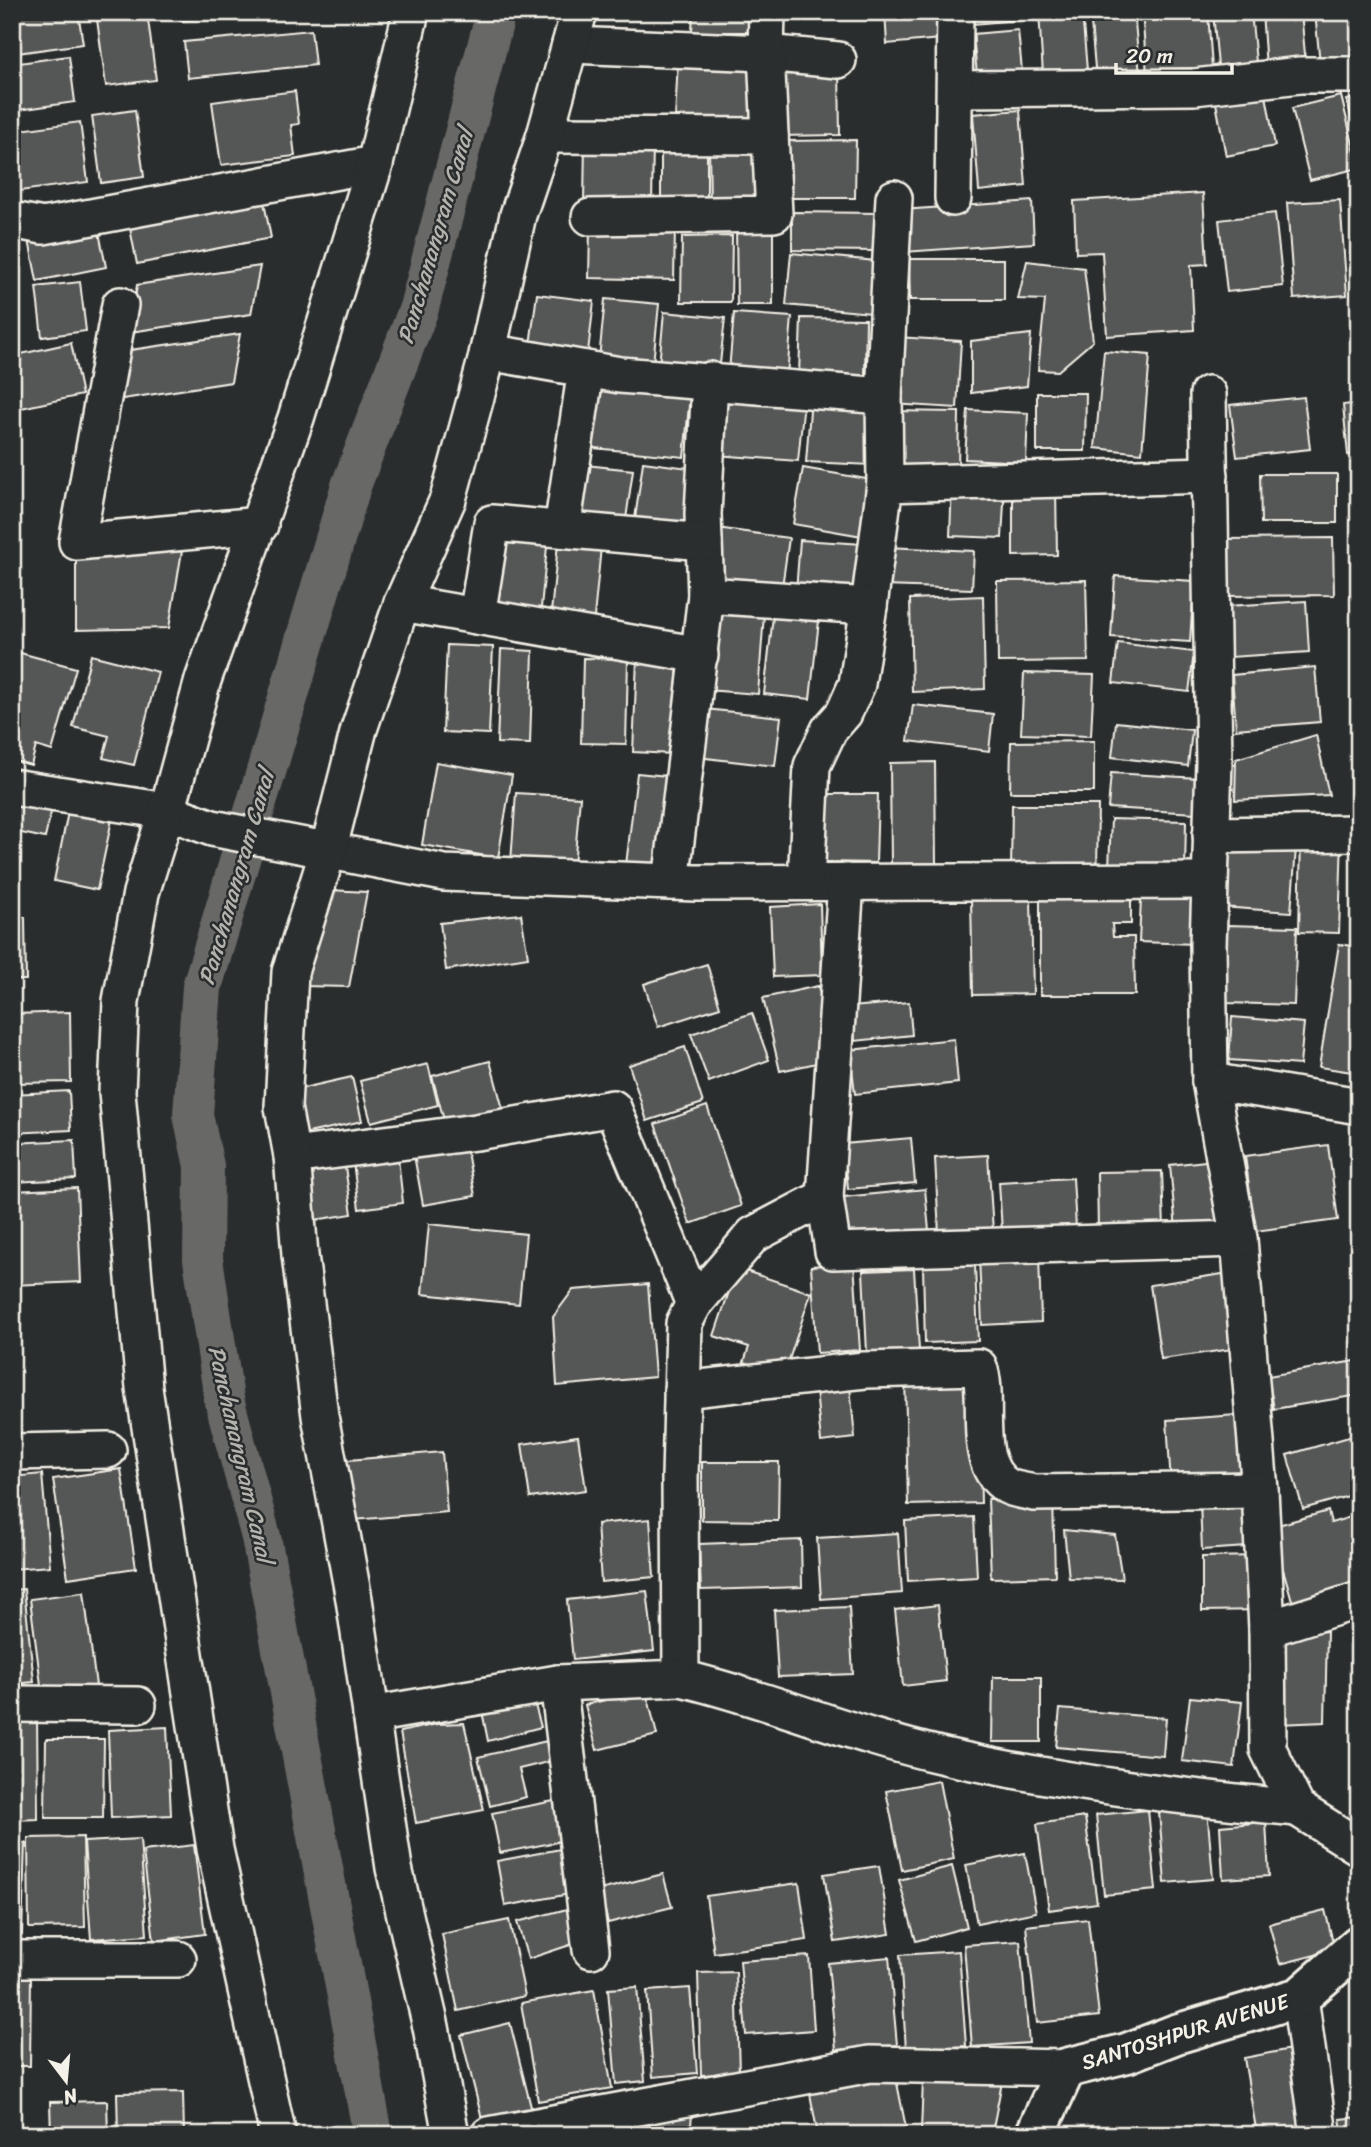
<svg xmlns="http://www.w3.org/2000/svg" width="1371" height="2147" viewBox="0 0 1371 2147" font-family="Sriracha,sans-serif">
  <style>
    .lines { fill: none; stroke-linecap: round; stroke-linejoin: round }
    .canal { stroke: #676866; stroke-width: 40 }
    .building { fill: #555756; stroke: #f4f1e8; stroke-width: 2 }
    .street-casing { stroke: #f4f1e8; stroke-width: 40 }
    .secondary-casing { stroke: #f4f1e8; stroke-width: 44 }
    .street { stroke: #2a2d2e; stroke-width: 35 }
    .secondary { stroke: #2a2d2e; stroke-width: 38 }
    .labels { text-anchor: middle; stroke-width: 5; stroke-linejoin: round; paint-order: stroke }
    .street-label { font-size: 21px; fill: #f4f1e8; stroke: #2a2d2e }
    .water-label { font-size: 23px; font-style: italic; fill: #b5b3ae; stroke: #2a2d2e }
  </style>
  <rect width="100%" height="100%" fill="#2a2d2e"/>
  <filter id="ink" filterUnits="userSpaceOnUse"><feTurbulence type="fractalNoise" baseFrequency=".0143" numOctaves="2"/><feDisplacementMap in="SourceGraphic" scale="14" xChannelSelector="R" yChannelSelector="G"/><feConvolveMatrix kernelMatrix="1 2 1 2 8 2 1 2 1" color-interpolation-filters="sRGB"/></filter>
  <g filter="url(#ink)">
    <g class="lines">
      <polyline class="canal" points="373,2135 261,1537 224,1399 203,1259 204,1166 193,1115 202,987 351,486 419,308 496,12"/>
    </g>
    <g class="building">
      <polygon points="12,12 78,12 83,44 17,53"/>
      <polygon points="96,12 147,12 156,80 106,86"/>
      <polygon points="179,12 279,12 180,21"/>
      <polygon points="693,12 756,12 756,32 692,32"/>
      <polygon points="885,12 937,12 940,39 887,44"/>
      <polygon points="972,12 1029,12 1029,19 973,24"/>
      <polygon points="1039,12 1082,12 1087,70 1043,74"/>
      <polygon points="1090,12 1134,12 1140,75 1096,79"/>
      <polygon points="1142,12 1208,12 1212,68 1147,74"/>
      <polygon points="1213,12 1251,12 1256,62 1218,66"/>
      <polygon points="1262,12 1301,12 1306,65 1266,68"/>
      <polygon points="1315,12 1359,12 1359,61 1320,64"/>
      <polygon points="311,30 315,65 188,78 184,42"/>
      <polygon points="1018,30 1023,81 978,85 973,34"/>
      <polygon points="69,56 75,102 18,110 12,64"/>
      <polygon points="678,58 759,62 756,124 675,120"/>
      <polygon points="777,69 839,69 840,135 778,136"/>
      <polygon points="295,91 299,124 291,125 295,156 221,165 212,102"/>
      <polygon points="1266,95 1275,146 1226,156 1216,103"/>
      <polygon points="1341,96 1359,168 1310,180 1292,108"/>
      <polygon points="1359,97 1359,149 1347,100"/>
      <polygon points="135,110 144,177 101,183 92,116"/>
      <polygon points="1020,110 1026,186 979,191 973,114"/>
      <polygon points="80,122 88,182 20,191 12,131"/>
      <polygon points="585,140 653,140 652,205 584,205"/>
      <polygon points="856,140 855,198 785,198 785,141"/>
      <polygon points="759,145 760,204 710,206 709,147"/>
      <rect x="661" y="149" width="46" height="53"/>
      <polygon points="262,192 271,238 137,264 128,218"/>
      <polygon points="1203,193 1207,264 1191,265 1194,330 1107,336 1102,252 1076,253 1074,201"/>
      <polygon points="1340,200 1347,295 1294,299 1287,203"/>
      <polygon points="1032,201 1034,243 904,252 901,210"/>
      <polygon points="792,212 878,213 877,251 792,250"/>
      <polygon points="1275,213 1283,286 1227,292 1219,220"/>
      <polygon points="97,222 106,267 37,281 28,235"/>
      <polygon points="736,226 773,226 773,305 737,305"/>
      <polygon points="590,227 675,228 674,280 589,278"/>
      <polygon points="732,236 731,302 681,302 682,237"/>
      <polygon points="791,253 876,261 871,313 786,305"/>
      <polygon points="909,259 1004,259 1004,300 910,300"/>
      <polygon points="1027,261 1084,268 1093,341 1058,371 1038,370 1045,300 1018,299"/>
      <polygon points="260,266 251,314 130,332 137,285"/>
      <polygon points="80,282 86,331 42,337 36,287"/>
      <polygon points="537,294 594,301 588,352 530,345"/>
      <polygon points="605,299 659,304 653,364 599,359"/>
      <polygon points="664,312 725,318 719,373 659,366"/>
      <polygon points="734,313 792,317 787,376 729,371"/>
      <polygon points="801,318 866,319 865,376 799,375"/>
      <polygon points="240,334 231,382 110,401 117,352"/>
      <polygon points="1031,334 1027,386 971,393 971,341"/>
      <polygon points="896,337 961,341 957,408 892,404"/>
      <polygon points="71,343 82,395 12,410 12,356"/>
      <polygon points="1104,351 1150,355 1142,453 1095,448"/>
      <polygon points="590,385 690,395 684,457 584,447"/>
      <polygon points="1037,393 1086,393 1085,451 1037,451"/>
      <polygon points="720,394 804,401 798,461 715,455"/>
      <polygon points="811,397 876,401 872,465 806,462"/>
      <polygon points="1304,397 1310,449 1237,457 1230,405"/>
      <polygon points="1359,403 1359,454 1348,455 1343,405"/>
      <polygon points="968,410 1028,413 1026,462 965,459"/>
      <polygon points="889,411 959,412 958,470 888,469"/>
      <polygon points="643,462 697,469 687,533 634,526"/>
      <polygon points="585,465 633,470 625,526 578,520"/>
      <polygon points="803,468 878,481 868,537 793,524"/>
      <polygon points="1260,474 1337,474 1337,523 1261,523"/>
      <polygon points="952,483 1005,485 1002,538 950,536"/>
      <polygon points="1013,487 1056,487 1057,555 1013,556"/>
      <polygon points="717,528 789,538 781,594 709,583"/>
      <polygon points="495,531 548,536 540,618 487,613"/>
      <polygon points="1333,538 1334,595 1227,596 1226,539"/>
      <polygon points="800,540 864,544 860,596 796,591"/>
      <polygon points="558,543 601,547 593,627 550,623"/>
      <polygon points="886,547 974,551 972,589 884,586"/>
      <polygon points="182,551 169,628 76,630 76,557"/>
      <polygon points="1115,576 1194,581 1190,642 1111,637"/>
      <polygon points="1086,580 1088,661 998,662 997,581"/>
      <polygon points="983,596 985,689 912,692 910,599"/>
      <polygon points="1306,601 1309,652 1230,657 1227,606"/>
      <polygon points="712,610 764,614 758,694 706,690"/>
      <polygon points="773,616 819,621 810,699 764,694"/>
      <polygon points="1118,643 1194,652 1189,692 1113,683"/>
      <polygon points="447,645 493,647 489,734 443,732"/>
      <polygon points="501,649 533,651 530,744 497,743"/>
      <polygon points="13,651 76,668 52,751 36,746 31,765 12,760"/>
      <polygon points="91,655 158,672 134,765 103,758 109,736 73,727"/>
      <polygon points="583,658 628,659 626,744 581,743"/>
      <polygon points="637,659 678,661 673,754 633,752"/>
      <polygon points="1315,667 1320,722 1236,729 1232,675"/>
      <polygon points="1024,673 1094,675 1091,736 1021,734"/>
      <polygon points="913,705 993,714 989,751 908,741"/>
      <polygon points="695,708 781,717 775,766 689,756"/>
      <polygon points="1116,722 1192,730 1188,766 1112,757"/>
      <polygon points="1316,735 1329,795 1235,800 1236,759"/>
      <polygon points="1094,741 1094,792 1010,792 1011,742"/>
      <polygon points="436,762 512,775 498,858 422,845"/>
      <polygon points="935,762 936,863 891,864 890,763"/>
      <polygon points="637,773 677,777 666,869 626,865"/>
      <polygon points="1111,773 1199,778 1196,813 1108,808"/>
      <polygon points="516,793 580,797 574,866 511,862"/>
      <polygon points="824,794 878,794 876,863 822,862"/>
      <polygon points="12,800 52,808 45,838 12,831"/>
      <polygon points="70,802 114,810 97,890 54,881"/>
      <polygon points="1012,805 1098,805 1097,871 1011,871"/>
      <polygon points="1111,819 1186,821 1185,870 1109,868"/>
      <polygon points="1301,835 1342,836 1339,933 1299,932"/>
      <polygon points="1226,843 1296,848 1291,912 1221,907"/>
      <polygon points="329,890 367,892 349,987 303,986"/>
      <polygon points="1131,895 1131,924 1112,924 1113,937 1134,937 1135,995 1040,995 1040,896"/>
      <polygon points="1031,898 1033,994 973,995 971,899"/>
      <polygon points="1141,899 1196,900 1195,944 1139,942"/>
      <polygon points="820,904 822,975 773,977 770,907"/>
      <polygon points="521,914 528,957 446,970 440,923"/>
      <polygon points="12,917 25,917 26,980 12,980"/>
      <polygon points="1227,925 1297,927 1294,1005 1225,1003"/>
      <polygon points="1339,944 1359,947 1359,1073 1319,1067"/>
      <polygon points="707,964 720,1007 658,1027 644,984"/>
      <polygon points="818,986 835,1059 780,1071 763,998"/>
      <polygon points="909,1002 912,1035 855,1041 851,1007"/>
      <polygon points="70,1012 71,1082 16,1083 15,1014"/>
      <polygon points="752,1013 769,1060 709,1082 691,1034"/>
      <polygon points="1232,1017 1304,1023 1300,1065 1229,1060"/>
      <polygon points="954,1039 958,1083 855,1094 850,1050"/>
      <polygon points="685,1047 703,1103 647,1121 629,1065"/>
      <polygon points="490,1061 503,1109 445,1124 432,1076"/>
      <polygon points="428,1064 438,1105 371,1122 360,1081"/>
      <polygon points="352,1077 362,1121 295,1136 285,1092"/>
      <polygon points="69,1091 71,1130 12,1133 12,1094"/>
      <polygon points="707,1106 741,1206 690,1224 655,1124"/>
      <polygon points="911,1138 915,1183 848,1189 844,1144"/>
      <polygon points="74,1140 76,1179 12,1182 12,1143"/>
      <polygon points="1328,1145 1338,1220 1255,1231 1245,1156"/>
      <polygon points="466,1146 475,1196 423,1205 414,1155"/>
      <polygon points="397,1149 403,1203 359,1209 352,1154"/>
      <polygon points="988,1155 993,1231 939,1234 935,1158"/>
      <polygon points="1223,1159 1230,1225 1176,1230 1170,1165"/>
      <polygon points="344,1160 352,1214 302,1222 293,1168"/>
      <polygon points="1162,1171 1164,1229 1098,1231 1097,1172"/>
      <polygon points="1073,1178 1076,1228 1002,1232 999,1182"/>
      <polygon points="77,1188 81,1282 12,1285 12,1191"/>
      <polygon points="925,1189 930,1241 849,1250 844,1197"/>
      <polygon points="429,1224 526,1234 519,1304 422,1294"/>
      <polygon points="1039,1254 1041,1322 982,1325 979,1257"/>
      <polygon points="854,1263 860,1350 817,1353 811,1266"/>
      <polygon points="975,1265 978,1341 925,1343 923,1267"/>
      <polygon points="737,1268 811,1293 784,1375 744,1362 749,1347 714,1336"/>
      <polygon points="914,1269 919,1350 867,1353 863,1271"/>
      <polygon points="1236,1272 1247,1347 1161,1359 1150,1285"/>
      <polygon points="648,1284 655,1377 557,1386 553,1317 573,1290"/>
      <polygon points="1355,1361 1359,1395 1274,1409 1268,1376"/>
      <polygon points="978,1374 981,1503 908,1505 905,1376"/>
      <polygon points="849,1376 855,1438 821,1442 815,1380"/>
      <polygon points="1251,1414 1256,1479 1171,1485 1167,1420"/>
      <polygon points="1359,1434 1359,1493 1303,1509 1287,1455"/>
      <polygon points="578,1436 586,1490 530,1498 522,1444"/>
      <polygon points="442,1452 447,1512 342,1521 337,1461"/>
      <polygon points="702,1462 779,1462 778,1521 702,1520"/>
      <polygon points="121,1469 136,1568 68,1578 53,1479"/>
      <polygon points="42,1474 50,1566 12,1569 12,1477"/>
      <polygon points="1053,1497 1055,1576 991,1578 988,1499"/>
      <polygon points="1260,1500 1262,1546 1202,1550 1200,1502"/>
      <polygon points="1328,1511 1331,1523 1357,1515 1359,1586 1293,1604 1271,1527"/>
      <polygon points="974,1517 977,1577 908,1581 905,1521"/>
      <polygon points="650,1519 654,1577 601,1582 597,1524"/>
      <polygon points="1064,1530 1115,1535 1122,1579 1069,1578"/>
      <polygon points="898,1533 902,1593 821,1599 817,1538"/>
      <polygon points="801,1540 802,1587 701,1590 699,1544"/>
      <polygon points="1263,1556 1263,1610 1202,1611 1202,1557"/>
      <polygon points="24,1589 34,1682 12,1684 12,1590"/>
      <polygon points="647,1591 654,1651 573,1660 567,1600"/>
      <polygon points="84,1592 96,1686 42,1693 30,1599"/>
      <polygon points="938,1605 946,1681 903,1686 895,1610"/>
      <polygon points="849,1607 853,1674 778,1677 774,1610"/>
      <polygon points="1327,1631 1325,1722 1278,1724 1275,1636"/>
      <polygon points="993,1677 1041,1677 1041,1742 992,1742"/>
      <polygon points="646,1690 657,1735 597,1750 585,1705"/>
      <polygon points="1190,1697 1242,1702 1234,1767 1182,1761"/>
      <polygon points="533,1698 541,1727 488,1741 482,1711"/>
      <polygon points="1060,1709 1166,1718 1163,1756 1056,1747"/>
      <polygon points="12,1716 37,1716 38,1819 12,1820"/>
      <polygon points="464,1723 484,1810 416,1823 400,1732 437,1724"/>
      <polygon points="167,1727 171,1815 111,1818 108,1730"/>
      <polygon points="46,1739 104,1739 103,1818 45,1818"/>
      <polygon points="547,1741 552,1761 519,1769 526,1797 490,1806 478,1757"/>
      <polygon points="939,1781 954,1859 902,1870 886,1791"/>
      <polygon points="554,1801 562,1841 500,1853 492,1813"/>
      <polygon points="1207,1807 1213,1879 1165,1883 1159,1812"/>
      <polygon points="1148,1810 1156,1890 1104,1895 1096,1815"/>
      <polygon points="1085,1817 1097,1903 1049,1910 1037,1824"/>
      <polygon points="1266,1822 1269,1876 1223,1879 1220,1826"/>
      <polygon points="83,1837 85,1927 29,1928 28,1838"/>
      <polygon points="140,1839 147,1935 91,1939 84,1842"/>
      <polygon points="12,1843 25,1843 22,1934 12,1933"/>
      <polygon points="194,1845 205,1934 154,1941 143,1851"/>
      <polygon points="566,1848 575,1893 505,1906 497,1861"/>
      <polygon points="1025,1853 1036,1912 977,1924 966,1865"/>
      <polygon points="879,1866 890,1934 835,1942 824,1874"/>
      <polygon points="952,1866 967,1927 916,1941 899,1880"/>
      <polygon points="663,1874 672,1907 608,1923 600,1890"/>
      <polygon points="799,1883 807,1940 714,1953 706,1896"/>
      <polygon points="567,1909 576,1943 528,1959 517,1922"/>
      <polygon points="1325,1910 1335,1950 1280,1964 1269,1924"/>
      <polygon points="1088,1919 1099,2016 1037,2023 1026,1926"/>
      <polygon points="509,1920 525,1996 458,2011 442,1934"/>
      <polygon points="1020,1941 1029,2043 972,2047 964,1945"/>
      <polygon points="959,1951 966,2046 906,2050 900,1955"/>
      <polygon points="809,1956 814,2030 746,2035 740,1961"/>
      <polygon points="889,1957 897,2045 836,2050 828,1963"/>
      <polygon points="736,1972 739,2073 701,2075 698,1973"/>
      <polygon points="12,1974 31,1974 30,2066 12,2066"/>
      <polygon points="637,1987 645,2081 616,2084 608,1989"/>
      <polygon points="690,1988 697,2073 653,2077 647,1991"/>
      <polygon points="594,1990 612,2088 538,2101 521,2003"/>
      <polygon points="510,2023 532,2111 483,2123 461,2035"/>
      <polygon points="1296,2048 1312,2135 1257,2135 1244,2058"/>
      <polygon points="1003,2077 992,2133 921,2131 923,2080"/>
      <polygon points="896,2078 906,2128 869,2135 818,2135 810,2094"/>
      <polygon points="183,2092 184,2135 118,2135 117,2093"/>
      <polygon points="107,2101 108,2135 51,2135 50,2102"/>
      <polygon points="692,2115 690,2135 627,2135 627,2120"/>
      <polygon points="1359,2117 1359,2135 1343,2135 1340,2119"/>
    </g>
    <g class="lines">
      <defs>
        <g id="street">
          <polyline points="570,45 766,53 838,60"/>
          <polyline points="955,89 1194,87 1300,75 1359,75"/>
          <polyline points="545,135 770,136"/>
          <polyline points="953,198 955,12"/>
          <polyline points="590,217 774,214 766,53 767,12"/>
          <polyline points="12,220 43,226 375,164"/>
          <polyline points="120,305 77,542 260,525"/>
          <polyline points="488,352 620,375 884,396 885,484"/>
          <polyline points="710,380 703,514 706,595 869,606 885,484 1210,475"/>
          <polyline points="1208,394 1214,762 1208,945 1210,1081 1239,1239 1260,1490 1267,1629 1268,1749 1297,1808 1359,1847"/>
          <polyline points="884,396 894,198"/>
          <polyline points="562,529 586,369"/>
          <polyline points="402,603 700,655"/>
          <polyline points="477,616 492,523 704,542"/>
          <polyline points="12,787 167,811 212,828 444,873 696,883 1210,881"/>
          <polyline points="1211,835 1359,833"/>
          <polyline points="671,882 706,595"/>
          <polyline points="806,882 812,766 829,730 844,713 857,684 869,606"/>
          <polyline points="846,882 825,1197 833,1251 1239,1239"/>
          <polyline points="1210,1081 1359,1106"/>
          <polyline points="292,1156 476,1132 613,1108 694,1304"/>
          <path d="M825,1197L753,1235L694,1304L684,1323L680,1477L681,1678C769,1699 852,1735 940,1755C1058,1782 1177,1797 1297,1808"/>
          <path d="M682,1390L865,1370L979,1367C991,1400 970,1463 1007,1486C1014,1490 1026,1491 1034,1493L1260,1490"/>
          <polyline points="12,1452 108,1450"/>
          <polyline points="1267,1629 1359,1600"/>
          <polyline points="558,1683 591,1950"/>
          <polyline points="12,1704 138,1705"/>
          <polyline points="371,1715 558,1683 681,1678"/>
          <polyline points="12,1959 178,1959"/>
          <polyline points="1300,1997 1319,2135"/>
          <polyline points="278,2135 215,1849 144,1388 117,1092 121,1001 141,893 171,797 203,680 296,418 375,164 411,12"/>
          <polyline points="451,2135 431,2027 394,1868 354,1599 320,1416 300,1255 292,1156 283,1107 290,972 328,851 359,729 402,603 448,499 485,364 518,215 545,135 579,12"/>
          <polyline points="489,2135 870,2064 1066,2068"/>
        </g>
        <polyline id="secondary" points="1035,2135 1066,2068 1127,2053 1176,2034 1300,1997 1359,1945"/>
      </defs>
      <use href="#street" class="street-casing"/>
      <use href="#secondary" class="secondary-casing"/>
      <use href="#street" class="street"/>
      <use href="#secondary" class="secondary"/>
    </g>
  </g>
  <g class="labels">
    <g class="street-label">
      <text transform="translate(1185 2032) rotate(-17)" y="7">SANTOSHPUR AVENUE</text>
    </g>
    <g class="water-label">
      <text transform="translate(435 236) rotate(-74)" y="8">Panchanangram Canal</text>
      <text transform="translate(236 877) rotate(-74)" y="8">Panchanangram Canal</text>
      <text transform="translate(241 1454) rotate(77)" y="8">Panchanangram Canal</text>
    </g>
  </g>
  <rect width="1371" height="2147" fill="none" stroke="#2a2d2e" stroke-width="42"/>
  <rect x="21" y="21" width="1329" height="2105" fill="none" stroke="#f4f1e8" stroke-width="2.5" filter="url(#ink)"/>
  <g transform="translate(66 2081) rotate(164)" stroke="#2a2d2e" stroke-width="5" paint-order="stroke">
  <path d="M0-5L12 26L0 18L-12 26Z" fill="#f4f1e8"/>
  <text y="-10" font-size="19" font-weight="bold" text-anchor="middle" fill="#f4f1e8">N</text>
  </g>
  <path d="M1116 63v10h116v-10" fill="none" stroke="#f4f1e8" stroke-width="3.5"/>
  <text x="1126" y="63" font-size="21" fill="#f4f1e8" stroke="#2a2d2e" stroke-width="5" paint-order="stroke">20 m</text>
</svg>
